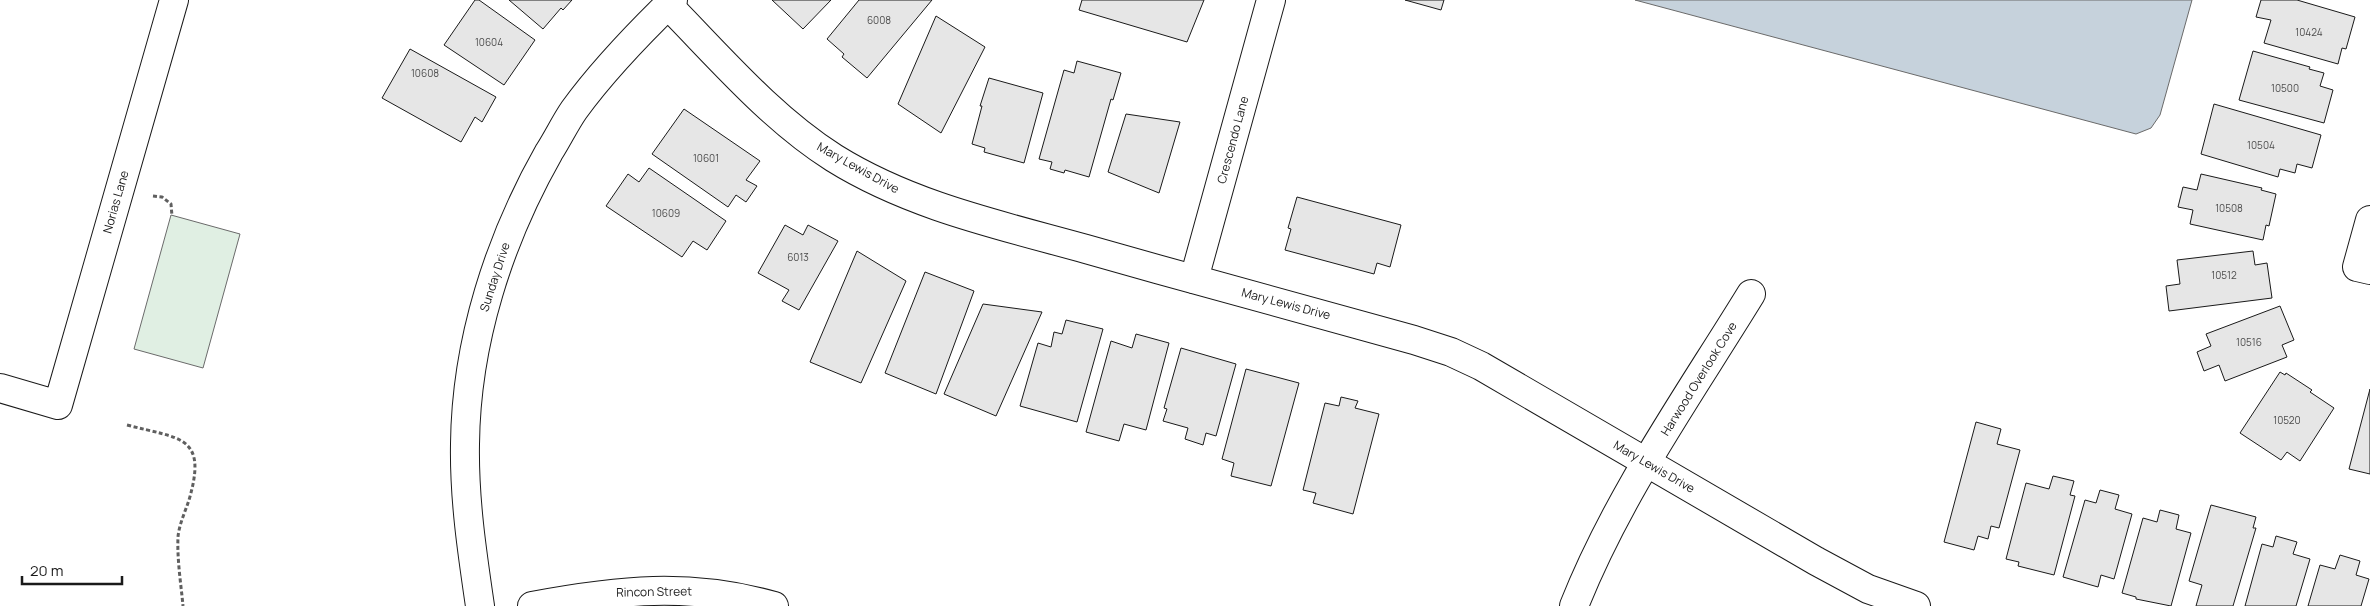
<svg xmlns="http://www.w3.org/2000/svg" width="2370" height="606" viewBox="0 0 2370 606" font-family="Manrope,sans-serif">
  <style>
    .green { fill: #e0efe3; stroke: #6a6a6a }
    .water { fill: #c6d2dc; stroke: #6a6a6a }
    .building { fill: #e6e6e6; stroke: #1a1a1a }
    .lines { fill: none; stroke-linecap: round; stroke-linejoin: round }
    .minor-casing { stroke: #1a1a1a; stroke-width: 30 }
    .path { stroke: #5f5f5f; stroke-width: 3; stroke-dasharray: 4 2.5; stroke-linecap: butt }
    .minor { stroke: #fff; stroke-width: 28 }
    .labels { text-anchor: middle; stroke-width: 4; stroke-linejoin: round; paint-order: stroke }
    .number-label { font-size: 10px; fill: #4d4d4d }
    .street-label { font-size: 12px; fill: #1a1a1a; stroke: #fff }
  </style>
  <rect width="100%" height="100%" fill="#fff"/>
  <polygon class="green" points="171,215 240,234 203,368 134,349"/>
  <polygon class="water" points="1635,0 2192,0 2160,115 2151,128 2136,134"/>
  <g class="building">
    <polygon points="475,0 479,0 535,40 504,85 444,45"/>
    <polygon points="509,0 572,0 563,10 561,8 543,29"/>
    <polygon points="772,0 831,0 803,29"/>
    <polygon points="859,0 932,0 867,78 842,57 844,54 827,39"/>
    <polygon points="1082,0 1204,0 1187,42 1079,10"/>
    <polygon points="1405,0 1444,0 1441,10"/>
    <polygon points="2261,0 2297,0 2355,17 2346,49 2342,48 2338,64 2264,43 2271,20 2256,17"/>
    <polygon points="936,16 985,47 941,133 898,104"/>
    <polygon points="410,49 496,97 482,122 475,117 461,142 382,98"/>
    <polygon points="2253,51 2310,67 2309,69 2324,73 2320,86 2333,90 2324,123 2239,100"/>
    <polygon points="1077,61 1121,73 1113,100 1111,99 1089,177 1065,170 1064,173 1050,169 1052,162 1039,159 1064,70 1074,73"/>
    <polygon points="989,78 1043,93 1024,163 984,152 985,148 972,144 982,106 980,106"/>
    <polygon points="2214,104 2321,135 2312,168 2297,164 2295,173 2280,169 2278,177 2201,154"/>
    <polygon points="684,109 760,161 746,180 757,186 746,202 736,195 728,207 652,154"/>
    <polygon points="1126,114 1180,122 1159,193 1108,172"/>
    <polygon points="649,168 726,221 707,250 693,241 682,257 606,206 628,174 639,182"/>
    <polygon points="2201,174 2262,188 2261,190 2276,194 2269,226 2266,225 2263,240 2190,224 2193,210 2178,207 2183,187 2197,190"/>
    <polygon points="1297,197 1401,225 1390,267 1377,263 1374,274 1285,250 1291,229 1288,228"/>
    <polygon points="785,225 803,235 808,225 838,241 799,310 782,301 789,290 758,273"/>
    <polygon points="857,251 906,281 861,383 810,362"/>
    <polygon points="2253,251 2255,265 2267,263 2272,298 2169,311 2166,286 2180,284 2177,260"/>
    <polygon points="925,272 974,291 936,394 885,373"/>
    <polygon points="983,304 1042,312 996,416 944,394"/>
    <polygon points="2280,306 2294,340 2282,345 2287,357 2225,381 2219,365 2204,371 2197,352 2211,346 2206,334"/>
    <polygon points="1066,320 1103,329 1077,422 1020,406 1038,343 1051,347 1054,332 1062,334"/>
    <polygon points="1136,334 1169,343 1146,430 1124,424 1119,441 1086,432 1111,341 1132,348"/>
    <polygon points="1181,348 1236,364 1216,436 1206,433 1203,445 1185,439 1188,428 1163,421 1167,409 1164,408"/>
    <polygon points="1246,369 1299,383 1271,486 1231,476 1234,463 1222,459"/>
    <polygon points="2280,372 2285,375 2286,373 2312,390 2310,392 2334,408 2300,461 2287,452 2281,460 2240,433"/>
    <polygon points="2370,389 2370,474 2349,469"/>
    <polygon points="1341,397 1358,401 1355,408 1379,414 1353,514 1313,503 1316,493 1303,490 1325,403 1339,406"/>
    <polygon points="1976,422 2001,429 1997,444 2020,450 1999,528 1991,526 1988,539 1978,536 1974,550 1944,542"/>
    <polygon points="2053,476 2074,481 2070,495 2075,496 2054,575 2018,566 2019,562 2006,559 2026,483 2049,489"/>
    <polygon points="2100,490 2119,495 2115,509 2132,514 2114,579 2101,575 2098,587 2063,577 2085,500 2096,503"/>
    <polygon points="2211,505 2256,517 2253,528 2256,528 2233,606 2196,606 2202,585 2189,581"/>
    <polygon points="2160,510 2179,515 2176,529 2191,533 2171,606 2136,599 2136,597 2122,593 2143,518 2157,522"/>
    <polygon points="2276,536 2297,542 2293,554 2310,559 2296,606 2245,606 2262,544 2273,547"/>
    <polygon points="2340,555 2360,561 2356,575 2369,579 2361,606 2308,606 2320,565 2335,569"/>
  </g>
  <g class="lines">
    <defs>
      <g id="minor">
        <path d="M668,5C720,58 771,118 834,158C911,206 1000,225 1086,249C1195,280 1304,310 1414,340L1451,352L1481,366L1816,561L1868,589L1916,606"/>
        <polyline points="2370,220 2357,267 2370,270"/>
        <polyline points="1194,279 1271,0"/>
        <polyline points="0,388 58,405 174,0"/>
        <path d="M480,606C472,552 464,498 465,444C466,342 499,240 549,152C558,138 565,123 574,110C603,70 638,34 673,0"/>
        <path d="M532,606C618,590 689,582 774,606"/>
        <path d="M1574,606C1618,495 1689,395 1751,294"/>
      </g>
    </defs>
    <use href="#minor" class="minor-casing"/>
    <g class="path">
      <polyline points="153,196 162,197 171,204 172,216"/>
      <path d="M127,425C180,439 208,435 189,500C185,512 179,525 178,537C177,560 181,584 183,606"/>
    </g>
    <use href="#minor" class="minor"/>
  </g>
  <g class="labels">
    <g class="number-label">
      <text x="879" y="24">6008</text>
      <text x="2309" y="36">10424</text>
      <text x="489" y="46">10604</text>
      <text x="425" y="77">10608</text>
      <text x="2285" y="92">10500</text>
      <text x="2261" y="149">10504</text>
      <text x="706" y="162">10601</text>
      <text x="2229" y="212">10508</text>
      <text x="666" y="217">10609</text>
      <text x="798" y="261">6013</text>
      <text x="2224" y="279">10512</text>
      <text x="2249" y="346">10516</text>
      <text x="2287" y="424">10520</text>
    </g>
    <g class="street-label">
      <text transform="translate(1233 140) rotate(-75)" y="4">Crescendo Lane</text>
      <text transform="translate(858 168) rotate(29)" y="4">Mary Lewis Drive</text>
      <text transform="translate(116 202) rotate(-74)" y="4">Norias Lane</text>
      <text transform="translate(495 277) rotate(-72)" y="4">Sunday Drive</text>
      <text transform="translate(1286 304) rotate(15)" y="4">Mary Lewis Drive</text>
      <text transform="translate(1699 379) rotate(-58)" y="4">Harwood Overlook Cove</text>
      <text transform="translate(1654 467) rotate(30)" y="4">Mary Lewis Drive</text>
      <text transform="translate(654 592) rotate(-1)" y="4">Rincon Street</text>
    </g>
  </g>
  <path d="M22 576v8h100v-8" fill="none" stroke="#1a1a1a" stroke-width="2.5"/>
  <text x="30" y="576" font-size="15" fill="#1a1a1a" stroke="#ffffff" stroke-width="4" paint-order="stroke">20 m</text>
</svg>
